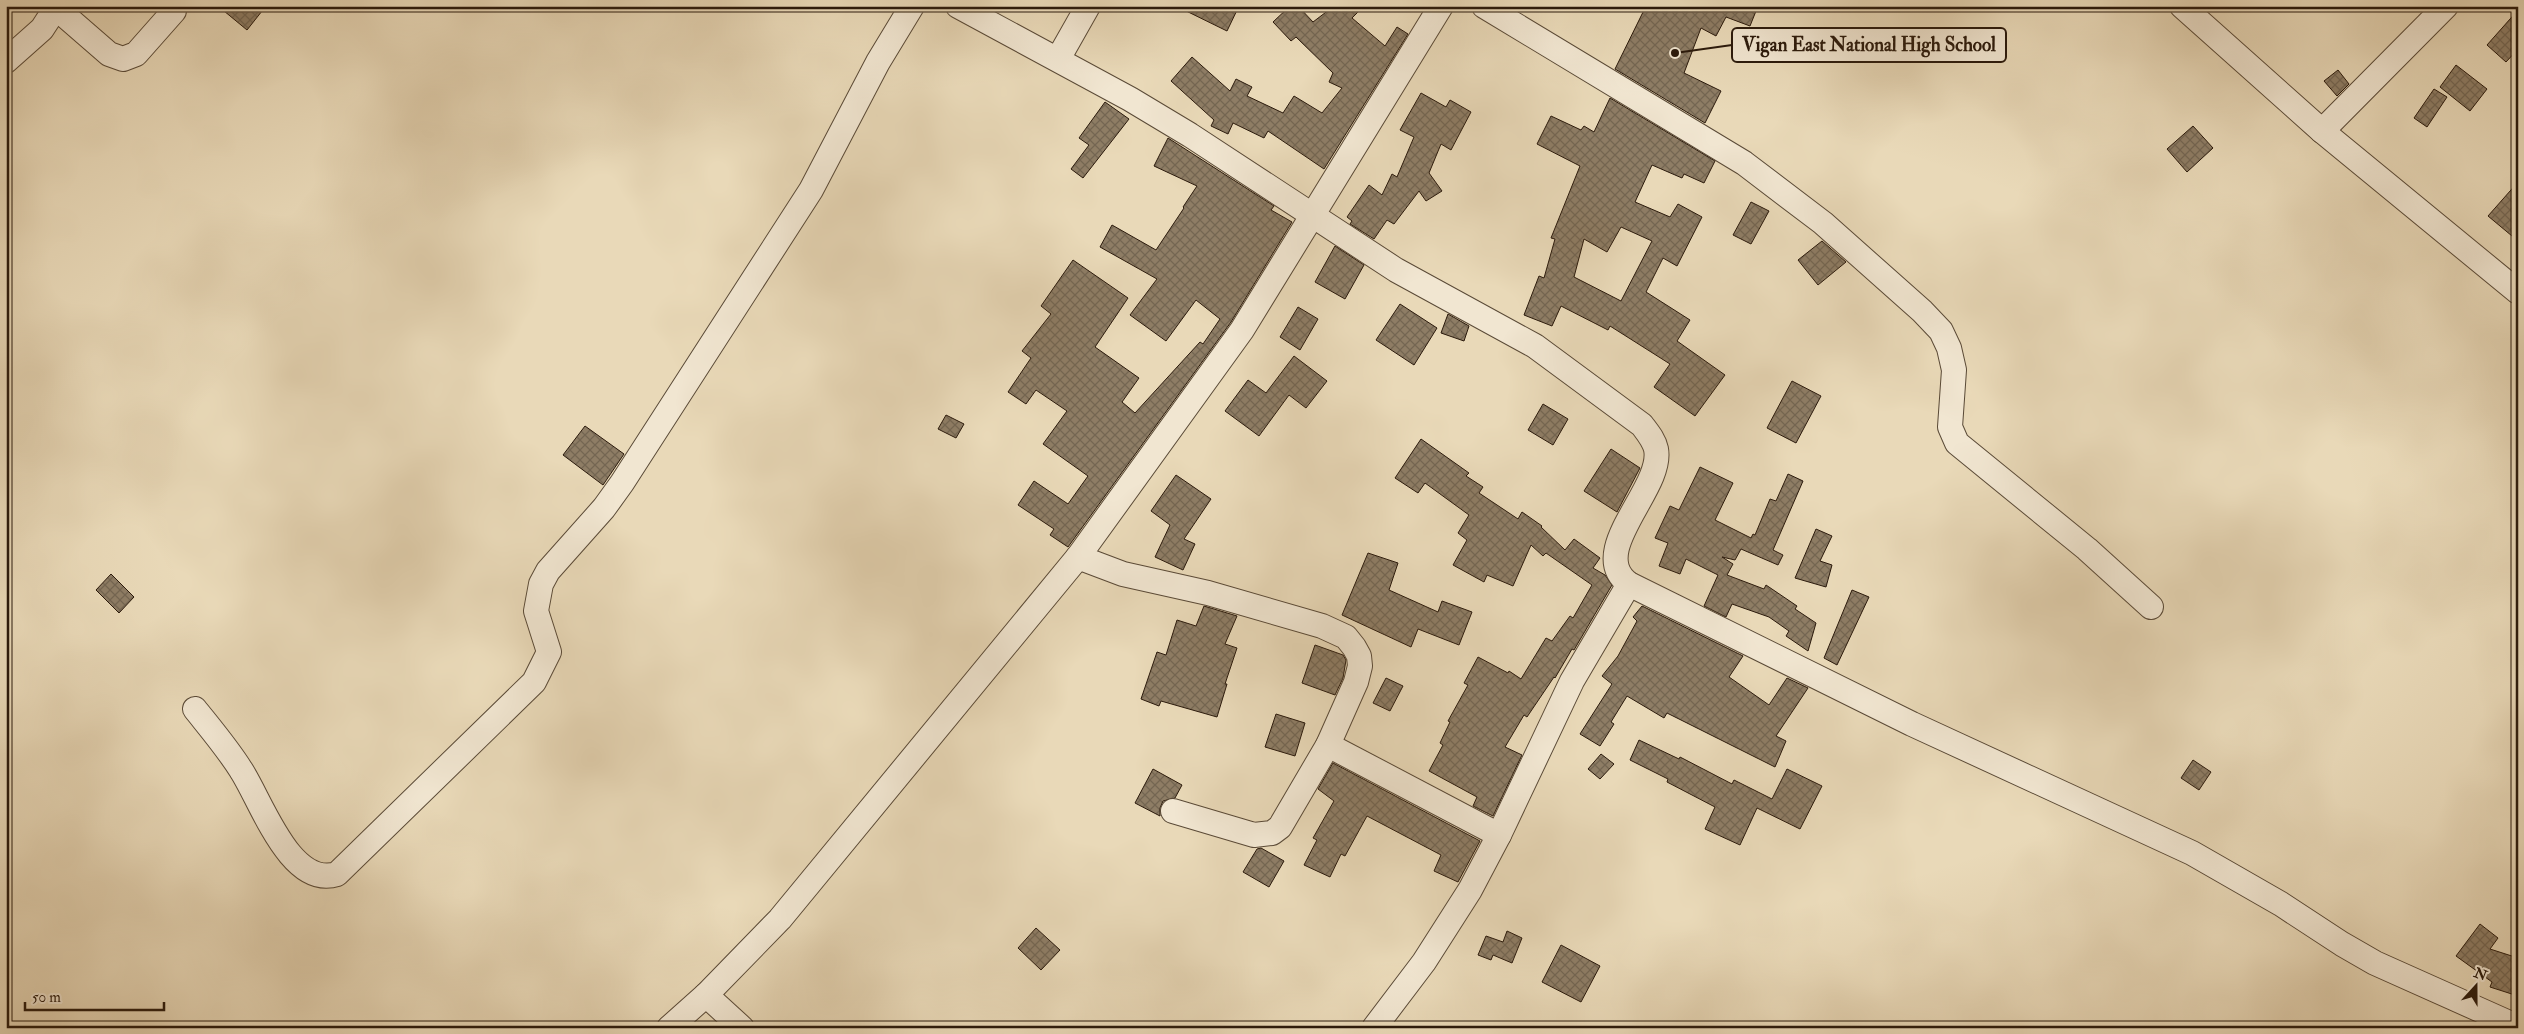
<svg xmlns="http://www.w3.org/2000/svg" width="2524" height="1034" viewBox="0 0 2524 1034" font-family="'IM FELL Double Pica',serif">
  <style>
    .building { fill: url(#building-cross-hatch); stroke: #2b1a0c; fill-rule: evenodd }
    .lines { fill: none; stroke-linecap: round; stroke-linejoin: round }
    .minor-casing { stroke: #5a4a37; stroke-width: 26 }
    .minor { stroke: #f1e6d1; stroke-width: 24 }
    .leader { fill: none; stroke: #2b1a0c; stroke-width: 2 }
    .callout-dot { fill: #2b1a0c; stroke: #f1e6d1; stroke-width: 2 }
    .callout { fill: #f1e6d1; stroke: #2b1a0c; stroke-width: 2 }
    .callout-label { font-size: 19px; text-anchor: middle; font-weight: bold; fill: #2b1a0c }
  </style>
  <defs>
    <pattern id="building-cross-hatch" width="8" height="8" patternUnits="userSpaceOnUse" patternTransform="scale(1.25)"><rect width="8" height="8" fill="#8e7d65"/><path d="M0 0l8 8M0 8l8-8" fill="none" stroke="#746652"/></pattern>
  </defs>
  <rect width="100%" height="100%" fill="#e9d9b8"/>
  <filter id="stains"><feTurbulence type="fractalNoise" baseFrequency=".004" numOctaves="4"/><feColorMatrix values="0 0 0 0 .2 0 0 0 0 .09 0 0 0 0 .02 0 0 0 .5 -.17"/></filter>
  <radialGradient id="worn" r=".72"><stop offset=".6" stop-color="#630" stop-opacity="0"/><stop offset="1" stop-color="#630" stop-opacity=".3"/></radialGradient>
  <g class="building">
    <polygon points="218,6 266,6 247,30"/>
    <polygon points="1176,6 1239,6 1227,31"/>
    <polygon points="1290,6 1298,6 1313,22 1334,6 1364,6 1352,18 1385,46 1397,27 1408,34 1324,169 1268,131 1264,138 1233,123 1228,134 1211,126 1214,120 1171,81 1192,57 1230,91 1236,79 1252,87 1247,96 1283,113 1294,96 1322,113 1342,88 1329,82 1333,73 1296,37 1291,41 1273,22"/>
    <polygon points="1646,6 1758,6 1750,26 1726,17 1716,36 1701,28 1684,73 1721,91 1705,123 1615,69"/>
    <polygon points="2518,10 2518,49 2506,62 2487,45"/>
    <polygon points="2456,65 2487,89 2470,111 2440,87"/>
    <polygon points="2338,70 2349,84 2337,96 2324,81"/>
    <polygon points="2434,89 2447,97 2427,127 2414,118"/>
    <polygon points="1421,93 1446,107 1450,100 1471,112 1451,150 1441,144 1429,173 1442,191 1426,201 1419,191 1394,224 1387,220 1374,239 1350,224 1352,221 1347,217 1369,185 1382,195 1392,174 1397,177 1414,137 1400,130"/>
    <path d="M1610,98L1715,161L1704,183L1684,174L1682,178L1652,165L1635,202L1670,217L1678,204L1702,217L1677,266L1663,258L1646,292L1690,320L1677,341L1725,375L1695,416L1654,387L1670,364L1610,326L1608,330L1561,306L1552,326L1524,315L1539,276L1544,278L1555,239L1551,238L1580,166L1537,144L1551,116L1581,130L1584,126L1594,132ZM1621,227L1652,241L1621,301L1574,277L1584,239L1607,252Z"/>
    <polygon points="1105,102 1129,119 1083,178 1071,169 1089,145 1079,138"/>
    <polygon points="2193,126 2213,148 2187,172 2167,149"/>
    <polygon points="1168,138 1274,206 1271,210 1292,222 1231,322 1068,547 1050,535 1054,529 1018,505 1034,481 1068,504 1088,476 1043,444 1067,411 1036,390 1026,404 1008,392 1031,358 1022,351 1051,314 1041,306 1073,260 1128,298 1095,347 1139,378 1122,402 1135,413 1200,342 1203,344 1220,319 1196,300 1166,341 1130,315 1157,279 1100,247 1112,225 1156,250 1184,208 1183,207 1197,186 1154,166"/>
    <polygon points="2518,182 2518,241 2488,216"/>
    <polygon points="1751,202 1769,211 1751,244 1733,235"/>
    <polygon points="1822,241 1846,262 1818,285 1798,260"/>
    <polygon points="1335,246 1364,265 1345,299 1315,282"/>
    <polygon points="1400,304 1437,328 1414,365 1376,340"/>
    <polygon points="1298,307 1318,319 1300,350 1280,337"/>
    <polygon points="1448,314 1469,326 1464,341 1441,333"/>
    <polygon points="1294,356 1327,381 1306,408 1289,395 1259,436 1225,411 1248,380 1266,393"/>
    <polygon points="1792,381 1821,396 1796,443 1767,428"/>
    <polygon points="1543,404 1568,419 1553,445 1528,430"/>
    <polygon points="946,415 964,424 956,438 938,429"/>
    <polygon points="585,426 624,454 603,485 563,455"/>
    <polygon points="1421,439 1469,473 1466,476 1483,487 1479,493 1518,519 1522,512 1542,526 1541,527 1565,550 1574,539 1600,558 1593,568 1605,575 1612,585 1574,650 1572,649 1555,678 1554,677 1527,717 1524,715 1505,747 1522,755 1493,816 1473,806 1477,797 1429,771 1443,745 1440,743 1450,722 1448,721 1468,685 1464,683 1478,657 1508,673 1509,671 1521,679 1546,638 1552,641 1570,616 1573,618 1592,585 1546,553 1543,556 1531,545 1513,586 1487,575 1484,582 1453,565 1467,540 1458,533 1469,515 1425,483 1418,493 1395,478"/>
    <polygon points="1611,449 1640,468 1617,512 1584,491"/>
    <polygon points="1700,467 1733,483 1715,520 1751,538 1753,534 1755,535 1770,499 1776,501 1788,474 1803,481 1773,550 1783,555 1778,565 1741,549 1735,560 1722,557 1733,564 1727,575 1764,589 1766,585 1797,606 1795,609 1816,623 1808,651 1786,636 1789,631 1769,617 1732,604 1726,617 1704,606 1718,575 1686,559 1680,574 1659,566 1668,543 1655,538 1670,506 1679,510"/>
    <polygon points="1176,475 1211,499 1184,539 1195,544 1183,570 1155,557 1170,525 1151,511"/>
    <polygon points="1816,529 1832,536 1820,561 1832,565 1826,587 1795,578"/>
    <polygon points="1368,553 1398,563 1389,590 1438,612 1442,601 1472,612 1459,645 1418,629 1411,647 1342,615"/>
    <polygon points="111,574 134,597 119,613 96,590"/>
    <polygon points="1852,590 1869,597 1837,665 1824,658"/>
    <polygon points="1204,606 1237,616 1225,644 1237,648 1225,684 1227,684 1217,717 1161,701 1159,706 1141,699 1157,652 1166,655 1177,620 1196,626"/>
    <polygon points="1642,606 1743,656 1729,677 1769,705 1787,678 1808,688 1776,736 1786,741 1775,767 1667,713 1664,718 1627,696 1611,722 1614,724 1600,746 1580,734 1612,684 1602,676 1618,656 1637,621 1633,617"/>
    <polygon points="1315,645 1343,655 1346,660 1343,678 1335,695 1302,683"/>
    <polygon points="1386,678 1403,686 1390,711 1373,703"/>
    <polygon points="1276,714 1305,723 1295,756 1265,747"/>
    <polygon points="1639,740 1679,759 1680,757 1732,784 1734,780 1772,799 1787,769 1822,786 1800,829 1757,808 1740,845 1705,829 1715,807 1667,782 1668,779 1630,760"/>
    <polygon points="1601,754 1614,764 1600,779 1588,769"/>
    <polygon points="2193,760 2211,772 2199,790 2181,778"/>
    <polygon points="1333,763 1480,841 1458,882 1434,871 1441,855 1367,816 1345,856 1341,854 1330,877 1304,865 1317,840 1313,838 1334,801 1318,789"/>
    <polygon points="1153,769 1182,785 1175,798 1163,801 1160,808 1160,816 1135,803"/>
    <polygon points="1261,848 1284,861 1269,887 1243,872 1257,849"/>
    <polygon points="2480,924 2498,938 2490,949 2518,958 2518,996 2490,987 2492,982 2456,956"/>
    <polygon points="1036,928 1060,950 1041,970 1018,948"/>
    <polygon points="1507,931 1522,938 1512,963 1493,955 1491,960 1478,955 1486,936 1503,942"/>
    <polygon points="1561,945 1600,966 1581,1002 1542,982"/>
  </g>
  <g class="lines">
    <defs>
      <g id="minor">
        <path d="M958,6L1130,99L1190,135L1396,270L1535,346L1642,425C1648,433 1654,440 1656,449C1664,489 1585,551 1629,584L1912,724L2192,853L2281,904L2342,944L2375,963L2507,1022"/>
        <polyline points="1484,6 1744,163 1823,223 1922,311 1941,331 1949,348 1954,370 1950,427 1957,443 2087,549 2151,607"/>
        <polyline points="2182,6 2322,131 2518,292"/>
        <polyline points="56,8 109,54 123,59 136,54 174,11"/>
        <polyline points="1058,59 1088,6"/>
        <polyline points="6,61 42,29 57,6"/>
        <polyline points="2322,131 2446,6"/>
        <polyline points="1078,557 1123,574 1208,593 1322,626 1346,637 1354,647 1359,656 1360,666 1356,682 1328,745 1280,827 1272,833 1254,835 1173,811"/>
        <path d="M195,709C211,729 228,749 241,770C261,800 290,889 337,874L534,682L549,652L536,611L541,584L548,571L604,508L622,483L811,190L878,62L912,6"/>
        <polyline points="1328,745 1499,835"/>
        <polyline points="706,995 742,1028"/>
        <polyline points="669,1028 706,995 780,919 1078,557 1242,330 1441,6"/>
        <polyline points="1374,1028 1424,962 1470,890 1499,835 1572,681 1629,584"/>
      </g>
    </defs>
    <use href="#minor" class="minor-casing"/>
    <use href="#minor" class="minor"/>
  </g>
  <path class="leader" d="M1675 53L1732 45"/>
  <circle class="callout-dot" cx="1675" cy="53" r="5"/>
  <rect class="callout" x="1732" y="28" width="274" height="34" rx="5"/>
  <g class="callout-label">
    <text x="1869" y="51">Vigan East National High School</text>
  </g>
  <rect width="2524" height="1034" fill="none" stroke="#e9d9b8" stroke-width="25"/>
  <rect x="8" y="8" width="2509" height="1019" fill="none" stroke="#2b1a0c" stroke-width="2.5"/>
  <rect x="12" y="12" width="2499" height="1009" fill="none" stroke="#2b1a0c"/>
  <g transform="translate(2476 986) rotate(21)" stroke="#f1e6d1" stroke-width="4" paint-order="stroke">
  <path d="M0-4L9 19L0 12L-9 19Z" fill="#2b1a0c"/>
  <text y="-8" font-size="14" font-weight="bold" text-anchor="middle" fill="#2b1a0c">N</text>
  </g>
  <path d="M25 1002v8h139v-8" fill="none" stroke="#2b1a0c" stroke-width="2.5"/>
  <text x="32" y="1002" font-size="15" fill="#2b1a0c" stroke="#f1e6d1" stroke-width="4" paint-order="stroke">50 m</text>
  <rect width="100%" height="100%" filter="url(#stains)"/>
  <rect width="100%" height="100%" fill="url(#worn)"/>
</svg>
